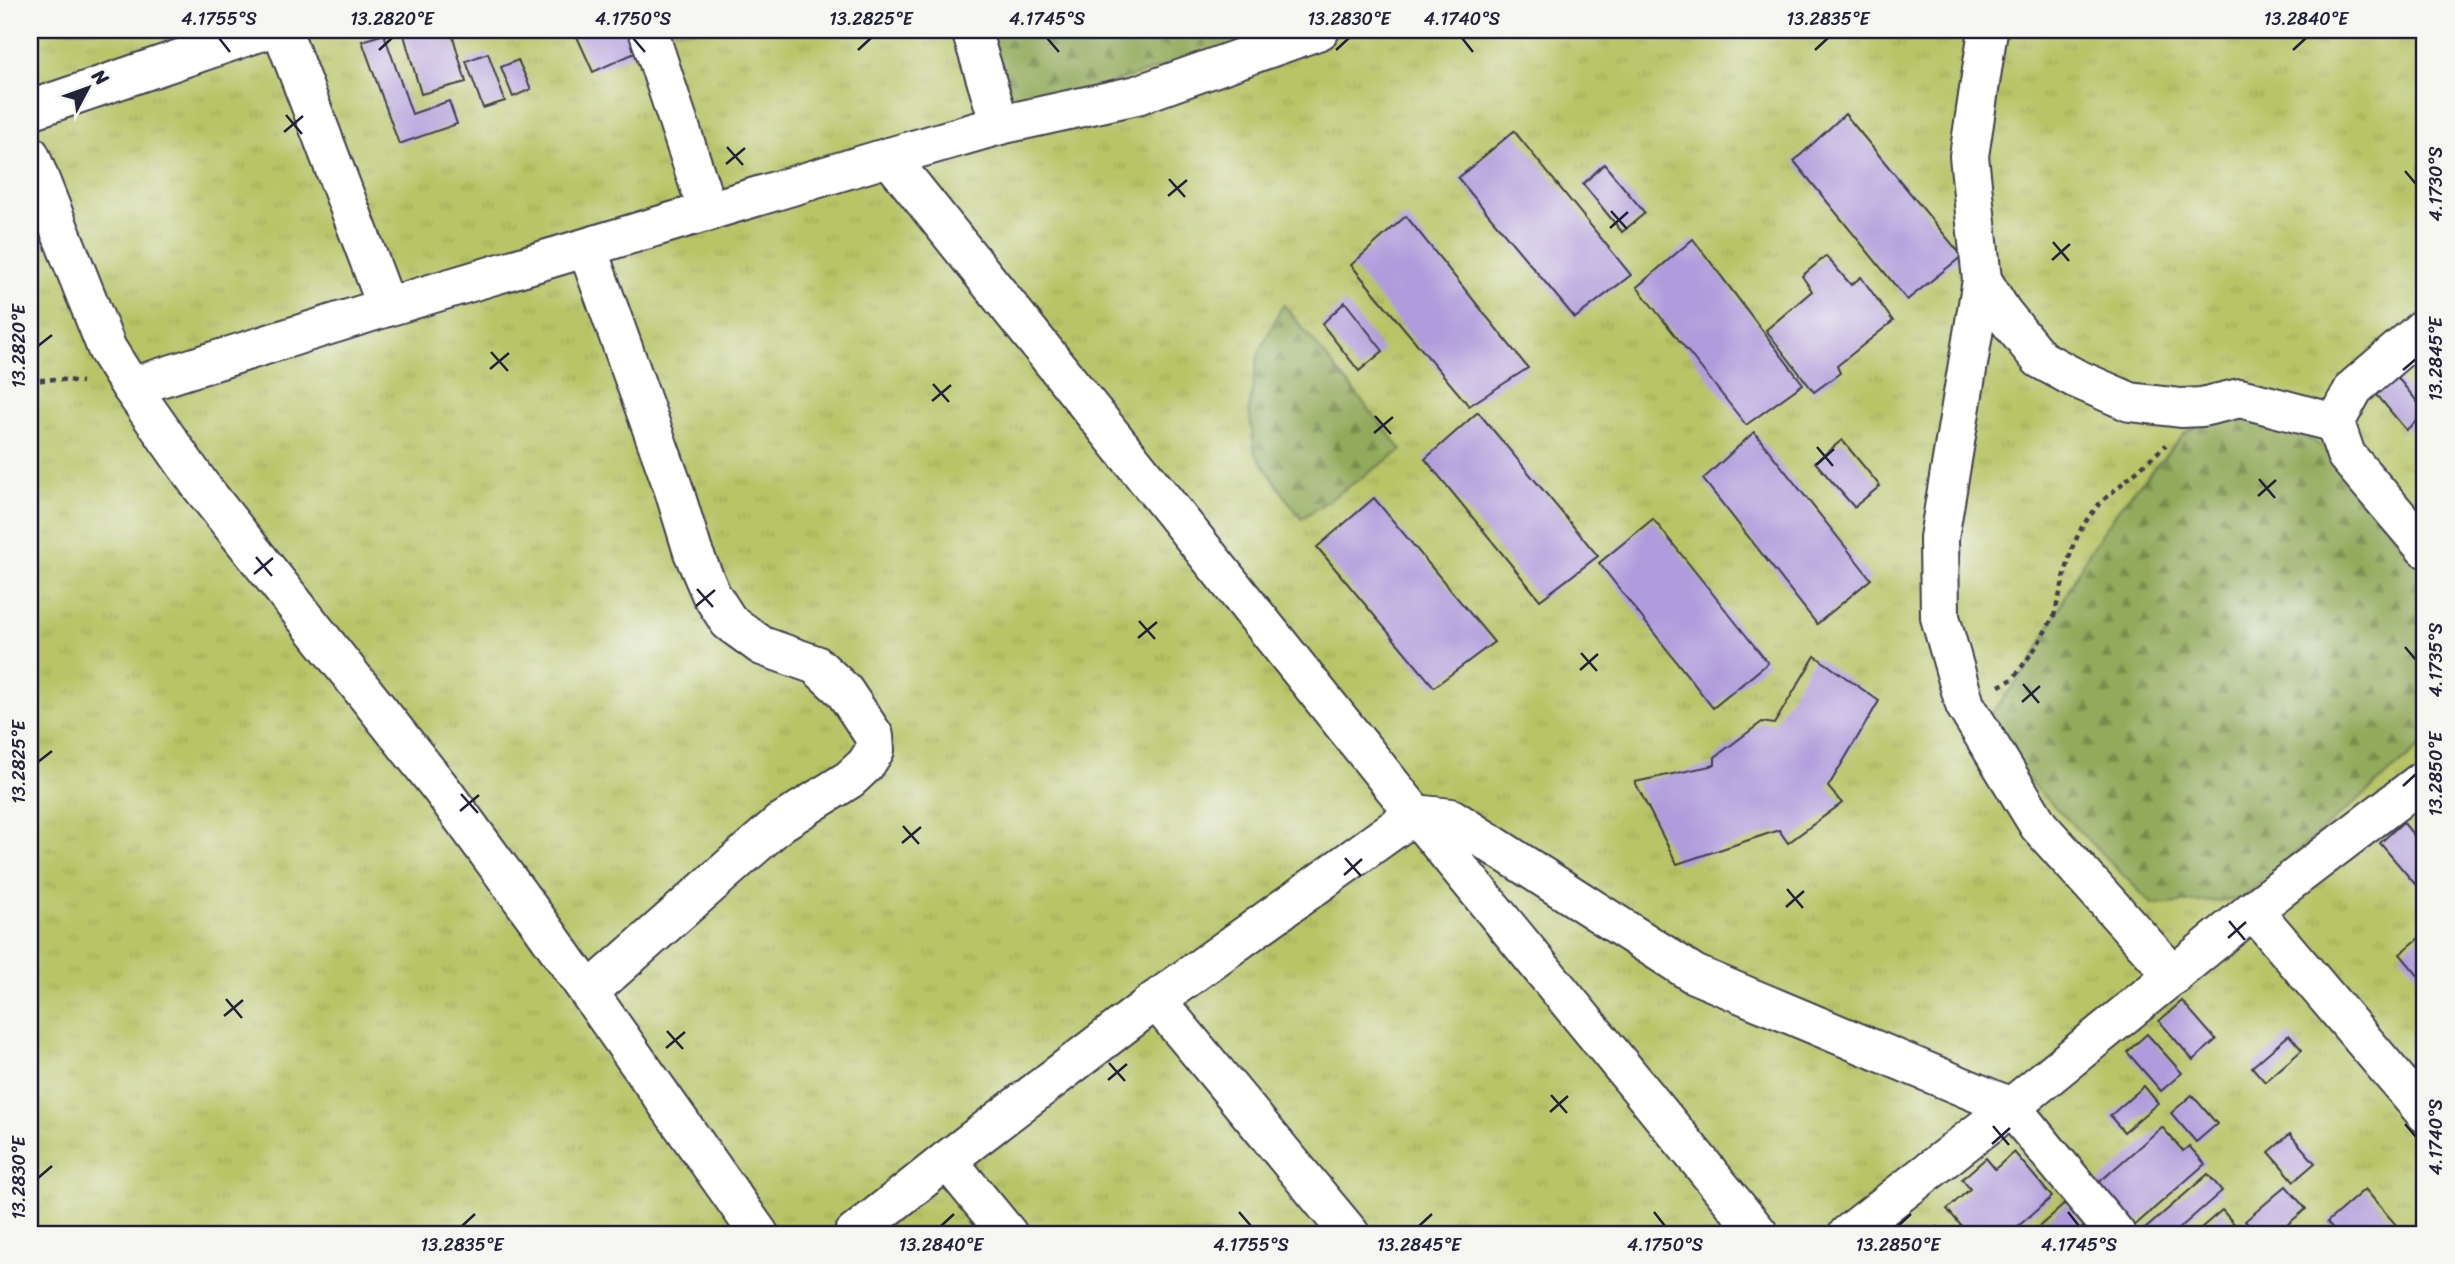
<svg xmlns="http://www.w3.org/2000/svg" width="2455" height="1264" viewBox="0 0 2455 1264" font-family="Sriracha,sans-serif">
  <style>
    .grass { fill: url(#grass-tufts); stroke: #6d7350; stroke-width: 2 }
    .forest { fill: url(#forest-firs); stroke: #5a664b; stroke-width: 2 }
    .building { fill: #b09cdc }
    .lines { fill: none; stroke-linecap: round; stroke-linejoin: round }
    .minor-casing { stroke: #403e4e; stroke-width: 42 }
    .path { stroke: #403e4e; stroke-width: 4.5; stroke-dasharray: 5 5; stroke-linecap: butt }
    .minor { stroke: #fff; stroke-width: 38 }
    .ticks { fill: none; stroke: #22223b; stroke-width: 2.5 }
    .neatline { fill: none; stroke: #22223b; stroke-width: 2.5 }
    .ticks-label { font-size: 18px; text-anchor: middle; fill: #22223b }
  </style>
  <defs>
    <pattern id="grass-tufts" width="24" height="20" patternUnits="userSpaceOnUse" patternTransform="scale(1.75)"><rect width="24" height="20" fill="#b8c466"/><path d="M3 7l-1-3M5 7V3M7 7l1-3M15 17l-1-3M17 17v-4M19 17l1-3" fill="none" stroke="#9ea859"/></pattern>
    <pattern id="forest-firs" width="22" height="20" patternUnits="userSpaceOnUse" patternTransform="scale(1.75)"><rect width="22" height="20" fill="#92aa5b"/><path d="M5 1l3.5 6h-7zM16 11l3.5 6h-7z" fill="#778a4c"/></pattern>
  </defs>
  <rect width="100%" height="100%" fill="#f6f6f2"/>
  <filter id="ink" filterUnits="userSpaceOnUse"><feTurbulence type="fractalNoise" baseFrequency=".0143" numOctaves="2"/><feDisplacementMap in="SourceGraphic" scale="14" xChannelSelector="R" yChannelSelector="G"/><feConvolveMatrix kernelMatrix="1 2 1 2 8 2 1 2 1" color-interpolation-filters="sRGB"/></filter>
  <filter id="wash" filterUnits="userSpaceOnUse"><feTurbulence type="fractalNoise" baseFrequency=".00686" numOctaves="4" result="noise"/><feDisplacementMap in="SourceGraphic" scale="28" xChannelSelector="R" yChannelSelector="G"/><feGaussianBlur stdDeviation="1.57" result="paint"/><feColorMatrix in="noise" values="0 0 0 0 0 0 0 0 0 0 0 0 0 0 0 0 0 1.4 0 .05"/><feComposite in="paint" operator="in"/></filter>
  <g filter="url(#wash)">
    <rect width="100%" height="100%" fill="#ebddb9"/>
    <rect class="grass" x="30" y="30" width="2395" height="1204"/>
    <g class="forest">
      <polygon points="981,30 1286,30 1007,114"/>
      <polygon points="1283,304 1402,450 1301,519 1255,453 1249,410 1258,355"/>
      <polygon points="2230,408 2296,430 2326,450 2425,573 2425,743 2241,899 2153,905 2025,777 1990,715 2028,668 2083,562 2121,505 2185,433"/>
    </g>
    <g id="blocks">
      <g class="building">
        <polygon points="421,30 451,30 466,82 421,94 404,35"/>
        <polygon points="574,30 627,30 637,52 593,72"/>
        <polygon points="384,34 412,114 449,101 457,124 399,144 362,41"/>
        <polygon points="488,53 505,101 483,108 466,61"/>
        <polygon points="518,60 531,89 513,97 501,67"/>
        <polygon points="1845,114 1962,256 1907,300 1794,161"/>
        <polygon points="1514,131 1631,275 1575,318 1458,178"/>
        <polygon points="1604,164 1645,213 1622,232 1583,184"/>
        <polygon points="1406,216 1528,368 1469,406 1351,265"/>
        <polygon points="1693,239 1803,384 1746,425 1637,287"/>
        <polygon points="1826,256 1851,285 1861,277 1893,321 1837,366 1840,373 1814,392 1766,330 1812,291 1802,276"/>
        <polygon points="1345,302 1383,351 1359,371 1322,324"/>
        <polygon points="2398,378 2425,411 2425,414 2406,430 2377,395"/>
        <polygon points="1478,412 1598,556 1540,600 1425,459"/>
        <polygon points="1754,432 1871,579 1817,624 1703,479"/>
        <polygon points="1842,440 1880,486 1854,507 1815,462"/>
        <polygon points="2425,465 2425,484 2416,473"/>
        <polygon points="1374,498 1494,642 1434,687 1317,547"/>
        <polygon points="1653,519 1768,663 1713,708 1599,563"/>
        <polygon points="1815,656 1879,701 1828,787 1842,803 1788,843 1779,830 1677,864 1635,782 1715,765 1715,757 1762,722 1774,724"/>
        <polygon points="2403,822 2425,849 2425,875 2415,884 2380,843"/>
        <polygon points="2425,933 2425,984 2400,954"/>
        <polygon points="2182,1001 2216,1040 2193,1060 2159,1021"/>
        <polygon points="2147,1034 2182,1073 2161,1091 2127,1052"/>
        <polygon points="2289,1035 2302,1050 2265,1082 2252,1067"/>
        <polygon points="2144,1086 2158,1103 2124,1132 2110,1116"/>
        <polygon points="2192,1095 2217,1124 2196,1142 2171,1113"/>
        <polygon points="2162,1127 2183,1151 2189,1146 2205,1164 2134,1226 2097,1184"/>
        <polygon points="2290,1134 2315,1163 2294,1181 2269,1152"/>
        <polygon points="2014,1152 2052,1197 2009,1234 1968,1234 1947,1209 1970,1189 1962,1179 1986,1158 1995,1169"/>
        <polygon points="2208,1174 2222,1191 2173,1234 2147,1234 2144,1230"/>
        <polygon points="2286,1186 2306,1209 2276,1234 2256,1234 2245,1221"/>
        <polygon points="2365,1189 2397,1226 2387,1234 2338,1234 2327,1222"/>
        <polygon points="2066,1203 2085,1226 2075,1234 2036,1234 2034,1231"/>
        <polygon points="2222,1210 2243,1234 2194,1234"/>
        <polygon points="2425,1219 2425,1234 2407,1234"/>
        <polygon points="1938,1227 1944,1234 1931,1234"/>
      </g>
    </g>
  </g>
  <g filter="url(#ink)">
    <use href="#blocks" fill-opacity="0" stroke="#403e4e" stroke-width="2"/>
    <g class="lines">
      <defs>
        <g id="minor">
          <polyline points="282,30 387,307"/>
          <polyline points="648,30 708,212"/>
          <polyline points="971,30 1000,125"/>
          <polyline points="1988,30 1969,156 1982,280 1939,538 1940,617 1965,705 2039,826 2174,976"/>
          <polyline points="30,110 265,30"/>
          <polyline points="30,155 107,349 131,387 200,485 442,790 544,929 759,1234"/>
          <polyline points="889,157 1415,814 1759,1234"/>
          <polyline points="587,248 673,487 693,552 711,594 729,622 762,646 816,665 844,691 874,736 875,750 866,764 850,779 780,823 589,992"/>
          <polyline points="1982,280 2002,312 2040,359 2075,378 2130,402 2181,408 2202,407 2240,398 2335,423"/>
          <polyline points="2425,327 2354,388 2335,423 2346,455 2425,548"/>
          <polyline points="131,387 387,307 889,157 1000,125 1137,95 1320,30"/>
          <polyline points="2253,910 2425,1113"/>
          <polyline points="1156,1000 1350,1234"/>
          <polyline points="947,1160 1008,1234"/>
          <polyline points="854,1234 947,1160 1156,1000 1415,814 1451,818 1694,974 2011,1107 2116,1234"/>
          <polyline points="1848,1234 2011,1107 2253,910 2425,779"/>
        </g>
      </defs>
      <use href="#minor" class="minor-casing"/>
      <g class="path">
        <polyline points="30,381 56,379 82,382"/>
        <polyline points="1999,686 2013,679 2036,647 2054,616 2072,548 2083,525 2100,503 2166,445"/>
      </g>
      <use href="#minor" class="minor"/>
    </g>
  </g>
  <path class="ticks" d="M219,38L230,52M633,38L645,52M1047,38L1059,52M1462,38L1473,52M379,50L392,38M858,50L871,38M1336,50L1349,38M1815,50L1828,38M2293,50L2306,38M286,115L302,134M284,132L303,116M727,147L743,165M726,164L745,148M2405,171L2416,184M1169,179L1185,197M1168,196L1187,180M1611,211L1627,229M1610,228L1628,212M2053,242L2069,261M2052,260L2070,244M38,346L52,335M491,352L508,371M490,369L509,353M2403,370L2416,359M933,384L949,402M932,401L951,385M1375,416L1391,434M1374,433L1393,417M1817,447L1833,466M1816,465L1834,449M2259,479L2275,498M2258,496L2276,480M256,557L272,576M254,574L273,558M697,589L713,607M696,606L715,590M1139,621L1155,639M1138,638L1157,622M2405,647L2416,660M1581,653L1597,671M1580,670L1598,654M2023,684L2039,703M2022,702L2040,686M38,762L52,751M2403,786L2416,774M461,794L478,813M460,811L479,795M903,826L919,844M902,843L921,827M1345,858L1361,876M1344,875L1362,859M1787,889L1803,908M1786,907L1804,891M2229,921L2245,940M2228,938L2246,922M226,999L242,1018M224,1016L243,1000M667,1031L683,1049M666,1048L685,1032M1109,1063L1125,1081M1108,1080L1127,1064M1551,1095L1567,1113M1550,1112L1568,1096M2405,1124L2416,1137M1993,1126L2009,1145M1992,1144L2010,1128M38,1178L52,1166M1239,1212L1251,1226M1654,1212L1665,1226M2068,1212L2079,1226M462,1226L475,1214M941,1226L954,1214M1419,1226L1432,1214M1898,1226L1911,1214"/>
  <rect width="2455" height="1264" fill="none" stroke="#f6f6f2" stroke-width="77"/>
  <g transform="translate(88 88) rotate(49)" stroke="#f6f6f2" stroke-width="5" paint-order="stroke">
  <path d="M0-5L12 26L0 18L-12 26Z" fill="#22223b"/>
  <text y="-10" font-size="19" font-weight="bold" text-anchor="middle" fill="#22223b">N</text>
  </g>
  <rect x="38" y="38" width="2378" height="1188" class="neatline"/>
  <g class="ticks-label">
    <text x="219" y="25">4.1755°S</text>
    <text x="392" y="25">13.2820°E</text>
    <text x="633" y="25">4.1750°S</text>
    <text x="871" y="25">13.2825°E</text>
    <text x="1047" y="25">4.1745°S</text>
    <text x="1349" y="25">13.2830°E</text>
    <text x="1462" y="25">4.1740°S</text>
    <text x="1828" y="25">13.2835°E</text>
    <text x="2306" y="25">13.2840°E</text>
    <text transform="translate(2436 184) rotate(-90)" y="6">4.1730°S</text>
    <text transform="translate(19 346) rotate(-90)" y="6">13.2820°E</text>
    <text transform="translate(2436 359) rotate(-90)" y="6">13.2845°E</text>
    <text transform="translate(2436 660) rotate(-90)" y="6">4.1735°S</text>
    <text transform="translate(19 762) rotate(-90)" y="6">13.2825°E</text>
    <text transform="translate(2436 774) rotate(-90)" y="6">13.2850°E</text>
    <text transform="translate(2436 1137) rotate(-90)" y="6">4.1740°S</text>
    <text transform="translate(19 1178) rotate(-90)" y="6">13.2830°E</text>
    <text x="462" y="1251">13.2835°E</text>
    <text x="941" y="1251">13.2840°E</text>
    <text x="1251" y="1251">4.1755°S</text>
    <text x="1419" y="1251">13.2845°E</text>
    <text x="1665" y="1251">4.1750°S</text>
    <text x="1898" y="1251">13.2850°E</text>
    <text x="2079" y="1251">4.1745°S</text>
  </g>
</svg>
